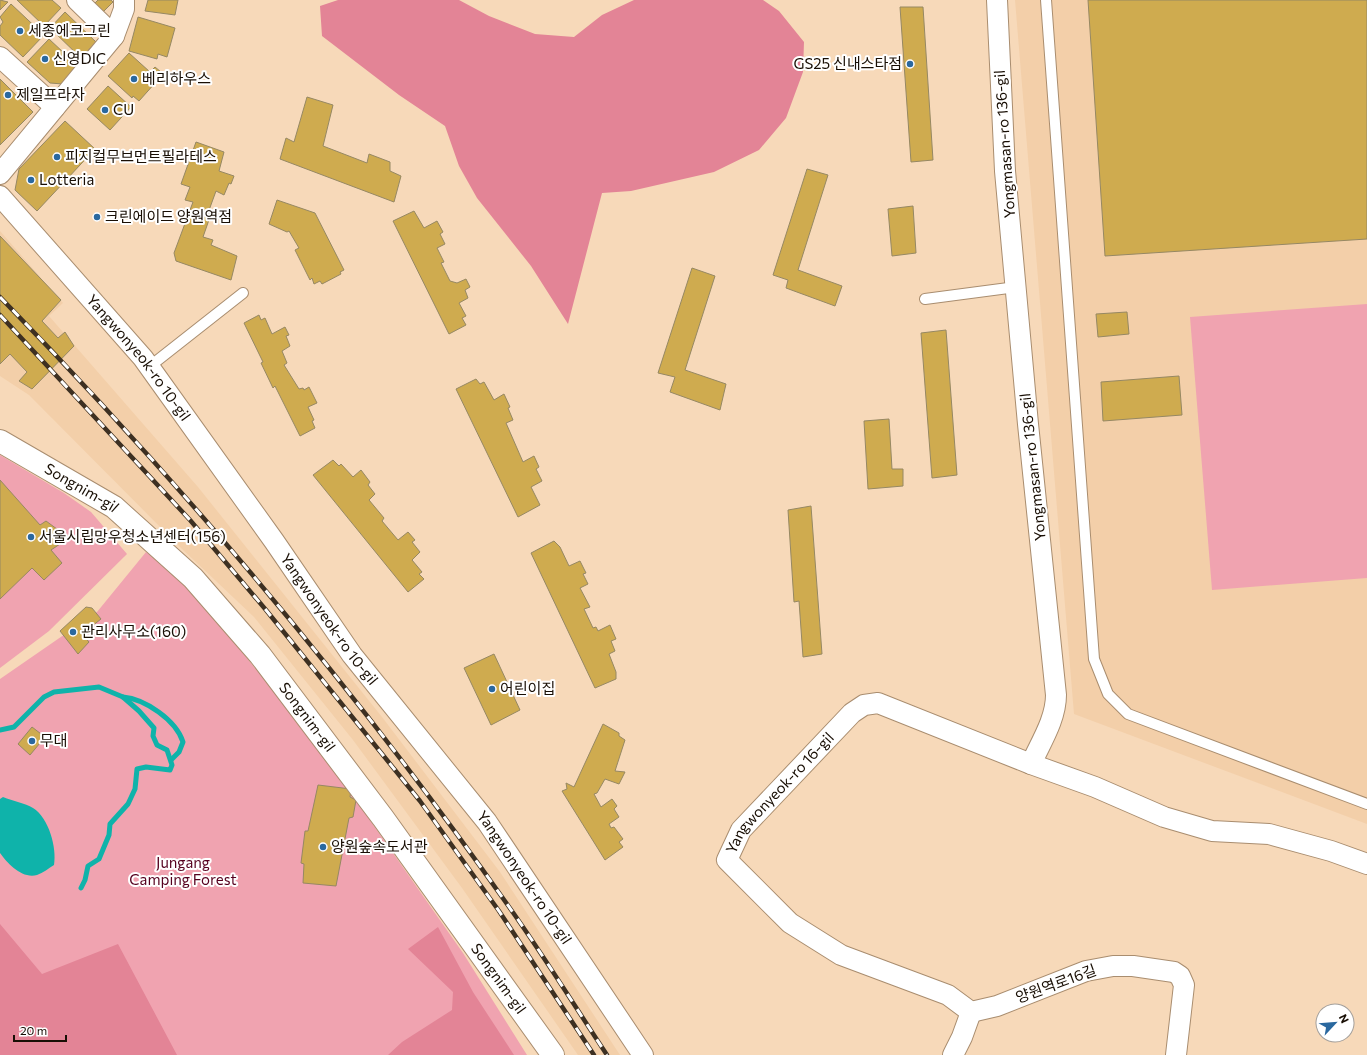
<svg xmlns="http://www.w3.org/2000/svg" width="1367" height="1055" viewBox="0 0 1367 1055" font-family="Commissioner,'Noto Sans KR',sans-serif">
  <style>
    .built { fill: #f3cfa9 }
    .green { fill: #f0a3b0 }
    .forest { fill: #e38496 }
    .water { fill: #0fb3aa }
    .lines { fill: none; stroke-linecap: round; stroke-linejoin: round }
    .stream { stroke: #0fb3aa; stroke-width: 5 }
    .building { fill: #cfab4f; stroke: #968863 }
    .service-casing { stroke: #a98d6f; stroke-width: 12 }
    .minor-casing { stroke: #a98d6f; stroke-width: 22 }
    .tertiary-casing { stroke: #a98d6f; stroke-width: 24 }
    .service { stroke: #fff; stroke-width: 10 }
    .minor { stroke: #fff; stroke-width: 20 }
    .tertiary { stroke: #fff; stroke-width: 22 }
    .rail-casing { stroke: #3d3022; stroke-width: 4.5 }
    .rail { stroke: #fff; stroke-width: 3; stroke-dasharray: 9; stroke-linecap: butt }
    .poi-dot { fill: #2a689f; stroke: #fff; stroke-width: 1.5 }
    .labels { text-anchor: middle; stroke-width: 4; stroke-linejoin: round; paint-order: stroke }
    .poi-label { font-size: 15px; fill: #180e04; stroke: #fff; text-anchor: start }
    .street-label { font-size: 15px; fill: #180e04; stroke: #fff }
    .park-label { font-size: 15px; fill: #55001e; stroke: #fff }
  </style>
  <rect width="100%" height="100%" fill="#f7d9b9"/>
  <g class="built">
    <polygon points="1015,0 1367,0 1367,824 1074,714"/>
    <polygon points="0,231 63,303 49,316 198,487 382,717 500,872 620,1055 578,1055 462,888 353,740 254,617 180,547 29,395 0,376"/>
  </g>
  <g class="green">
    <polygon points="1367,304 1367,578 1212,590 1190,317"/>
    <polygon points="0,455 64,493 91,512 127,554 49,631 0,668"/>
    <polygon points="146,552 185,582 316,743 463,953 527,1055 0,1055 0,679 97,612"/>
  </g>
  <g class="forest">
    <polygon points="338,0 459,0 489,16 535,34 574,37 602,15 634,0 763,0 779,11 804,42 803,72 786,118 759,150 714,172 631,191 602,193 568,324 531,266 477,198 459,166 445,126 399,95 322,36 320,6"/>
    <polygon points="0,924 42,974 118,944 177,1055 0,1055"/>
    <polygon points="438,927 473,992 514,1055 388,1055 402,1042 452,1010 453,992 408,949"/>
  </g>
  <path class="water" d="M3,797C13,801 25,803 33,808C49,818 57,848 54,865C49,868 43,873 37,875C22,879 8,864 0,853V799Z"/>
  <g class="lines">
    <g class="stream">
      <path d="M123,697C145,699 176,720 183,742L179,752L171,760"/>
      <polyline points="0,730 14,727 44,697 54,692 99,687 123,697 139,711 154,728 153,736 157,745 167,750 172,765 170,770 146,767 137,769 135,789 128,804 110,824 109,835 99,859 88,866 85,880 81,888"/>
    </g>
  </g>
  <g class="building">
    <polygon points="0,0 8,2 0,10"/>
    <polygon points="17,0 52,0 61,8 44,26"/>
    <polygon points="98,0 111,0 113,2 103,12 95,3"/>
    <polygon points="148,0 178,0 175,15 145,11"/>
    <polygon points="1088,0 1367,0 1367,239 1105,256"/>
    <polygon points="11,4 44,35 23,57 0,35 0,26 3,22 0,17"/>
    <polygon points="900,7 923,7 933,160 911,162"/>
    <polygon points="65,12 96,42 81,58 50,28"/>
    <polygon points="138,17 175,28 167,57 158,54 157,59 129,51"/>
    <polygon points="49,39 79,67 63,84 50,83 27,62"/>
    <polygon points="129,53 150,72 155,67 161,72 156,82 139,101 133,96 132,98 108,76"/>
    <polygon points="0,79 33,112 0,145"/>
    <polygon points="108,86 131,107 110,130 87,109"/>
    <polygon points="307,97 333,105 323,146 367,163 369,154 390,162 390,171 401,176 394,202 280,159 286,138 294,142"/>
    <polygon points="65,121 95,149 37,211 15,190 19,169"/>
    <polygon points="196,142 224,152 219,171 234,176 231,184 229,183 224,195 216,191 208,213 211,214 203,237 213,240 211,245 237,256 231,280 176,261 174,253 193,202 185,200 190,187 181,184"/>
    <polygon points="807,169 828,175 798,270 842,286 835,306 786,288 788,280 773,275"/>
    <polygon points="277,200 315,213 344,270 340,272 341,274 322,284 320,281 314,284 312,278 310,280 295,250 299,248 289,231 287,232 269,224"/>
    <polygon points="913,206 916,253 892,256 888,209"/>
    <polygon points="414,211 424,228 437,221 443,232 440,234 445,244 437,248 444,262 441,263 450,281 457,283 466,279 470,287 465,290 468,298 459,303 466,316 462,318 466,325 449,334 393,221"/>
    <polygon points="0,236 61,300 42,321 58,338 65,332 74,346 32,389 19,381 27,372 10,354 0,364"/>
    <polygon points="692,268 715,276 685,370 726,384 720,410 670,392 675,377 658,373"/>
    <polygon points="1127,312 1129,334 1098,337 1096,314"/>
    <polygon points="259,315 261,320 265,318 272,334 285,327 289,335 286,336 290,346 282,351 287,363 284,365 299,389 303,388 304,390 309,387 317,403 308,407 314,420 312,421 315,428 300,436 275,386 273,388 261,363 263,362 244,323"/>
    <polygon points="946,330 957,475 932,478 921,333"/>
    <polygon points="1179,376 1182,415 1103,421 1101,382"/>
    <polygon points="476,379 480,384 484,382 494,400 504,394 510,407 508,408 513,420 506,423 523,462 534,456 539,467 536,469 542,481 531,487 540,505 518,517 456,389"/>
    <polygon points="889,419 892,469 903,469 903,486 868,489 864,421"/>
    <polygon points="333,460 339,466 341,464 353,477 361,470 370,482 368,485 375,494 369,500 384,518 382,521 398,540 408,532 415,540 412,542 420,552 412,560 422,572 419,574 424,579 408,592 313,475"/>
    <polygon points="0,480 40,525 46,521 61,532 63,542 51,550 62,563 44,580 32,568 0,599"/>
    <polygon points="811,506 822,654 803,657 799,601 794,602 788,510"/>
    <polygon points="554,541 560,547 569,566 580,561 586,573 583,574 588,584 580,588 590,607 584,609 593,628 596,627 598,631 610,625 616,639 611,641 615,651 609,654 616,672 616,679 595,688 531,553"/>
    <polygon points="86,607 92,608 101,619 82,634 89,642 78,654 60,631"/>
    <polygon points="494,654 520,710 491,725 464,668"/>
    <polygon points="603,724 619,733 619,736 625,740 615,771 625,772 619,784 605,779 597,793 594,794 601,807 612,799 617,806 614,809 619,817 609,824 611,828 614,827 623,839 619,842 623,847 605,860 562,791 567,789 566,783 574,787"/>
    <polygon points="32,727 45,737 30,755 18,744"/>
    <polygon points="318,785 351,789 350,797 356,800 353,817 349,818 336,886 303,883 304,864 301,863 305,831 308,831"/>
  </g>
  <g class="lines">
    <defs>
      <g id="service">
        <polyline points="1046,0 1094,659 1108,694 1128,714 1367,804"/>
        <polyline points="925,299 1016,287"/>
        <polyline points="149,367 243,293"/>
      </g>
      <g id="minor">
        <polyline points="77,0 114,36"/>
        <polyline points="0,57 55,107"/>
        <polyline points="0,174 114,36 124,9 124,0"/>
        <path id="s1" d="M0,196L143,358L274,541L352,655L487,822L643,1055"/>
        <polyline points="1031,764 1095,787 1164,817 1212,831 1269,834 1331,851 1367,864"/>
        <polyline points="971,1012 997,1006 1086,971 1113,966 1133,966 1174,972 1180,976 1184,985 1176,1055"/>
        <path id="s2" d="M953,1055L962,1037L971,1012L948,995L841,955L790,923L727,860L741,830L852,713L864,705L878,703L1031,764C1041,742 1056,719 1056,695L1028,424L1005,171L997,0"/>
      </g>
      <g id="tertiary">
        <path id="s3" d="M0,441L114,507L193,578L260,655L383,818L553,1055"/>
      </g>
    </defs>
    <use href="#service" class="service-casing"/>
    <use href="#minor" class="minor-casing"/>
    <use href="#tertiary" class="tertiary-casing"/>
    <use href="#service" class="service"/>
    <use href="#minor" class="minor"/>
    <use href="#tertiary" class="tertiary"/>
    <defs>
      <g id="rail">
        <path d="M0,297C184,486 355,688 507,904C542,953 574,1005 607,1055"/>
        <polyline points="0,315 190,520 266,610 420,801 499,911 594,1055"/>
      </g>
    </defs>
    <use href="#rail" class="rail-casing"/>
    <use href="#rail" class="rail"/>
  </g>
  <g class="poi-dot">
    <circle cx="20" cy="31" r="4"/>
    <circle cx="45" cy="59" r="4"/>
    <circle cx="910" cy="64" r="4"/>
    <circle cx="134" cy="79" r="4"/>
    <circle cx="8" cy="95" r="4"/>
    <circle cx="105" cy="110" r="4"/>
    <circle cx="57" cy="157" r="4"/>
    <circle cx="31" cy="180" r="4"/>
    <circle cx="97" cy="217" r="4"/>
    <circle cx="31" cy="537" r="4"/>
    <circle cx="73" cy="632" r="4"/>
    <circle cx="492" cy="689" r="4"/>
    <circle cx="32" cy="741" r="4"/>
    <circle cx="323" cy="847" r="4"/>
  </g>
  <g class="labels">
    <g class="poi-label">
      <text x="28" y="36">세종에코그린</text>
      <text x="53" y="64">신영DIC</text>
      <text x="902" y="69" text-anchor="end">GS25 신내스타점</text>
      <text x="142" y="84">베리하우스</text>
      <text x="16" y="100">제일프라자</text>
      <text x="113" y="115">CU</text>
      <text x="65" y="162">피지컬무브먼트필라테스</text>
      <text x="39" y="185">Lotteria</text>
      <text x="105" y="222">크린에이드 양원역점</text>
      <text x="39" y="542">서울시립망우청소년센터(156)</text>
      <text x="81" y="637">관리사무소(160)</text>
      <text x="500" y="694">어린이집</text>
      <text x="40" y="746">무대</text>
      <text x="331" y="852">양원숲속도서관</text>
    </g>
    <g class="street-label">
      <text transform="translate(1005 144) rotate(-94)" y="5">Yongmasan-ro 136-gil</text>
      <text dy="5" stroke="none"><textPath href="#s1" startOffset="213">Yangwonyeok-ro 10-gil</textPath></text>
      <text transform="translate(1033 467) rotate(-96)" y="5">Yongmasan-ro 136-gil</text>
      <text dy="5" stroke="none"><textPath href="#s3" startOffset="94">Songnim-gil</textPath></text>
      <text dy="5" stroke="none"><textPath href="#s1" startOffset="537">Yangwonyeok-ro 10-gil</textPath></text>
      <text dy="5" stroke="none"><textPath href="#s3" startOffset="418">Songnim-gil</textPath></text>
      <text dy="5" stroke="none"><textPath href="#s2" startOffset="425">Yangwonyeok-ro 16-gil</textPath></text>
      <text dy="5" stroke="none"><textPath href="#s1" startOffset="861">Yangwonyeok-ro 10-gil</textPath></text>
      <text dy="5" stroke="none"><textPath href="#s3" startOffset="742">Songnim-gil</textPath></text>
      <text transform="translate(1056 984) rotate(-20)" y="5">양원역로16길</text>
    </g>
    <g class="park-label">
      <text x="183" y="868">Jungang<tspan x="183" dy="17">Camping Forest</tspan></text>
    </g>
  </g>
  <g transform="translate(1335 1023) rotate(64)"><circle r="19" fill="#ffffff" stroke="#a39f9b"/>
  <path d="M0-3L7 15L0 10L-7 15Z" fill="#2a689f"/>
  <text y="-6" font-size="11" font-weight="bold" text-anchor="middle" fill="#180e04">N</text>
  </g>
  <path d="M14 1035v6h52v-6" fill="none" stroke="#180e04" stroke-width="2"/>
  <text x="20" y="1035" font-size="12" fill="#180e04" stroke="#ffffff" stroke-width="3" paint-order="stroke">20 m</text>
</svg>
